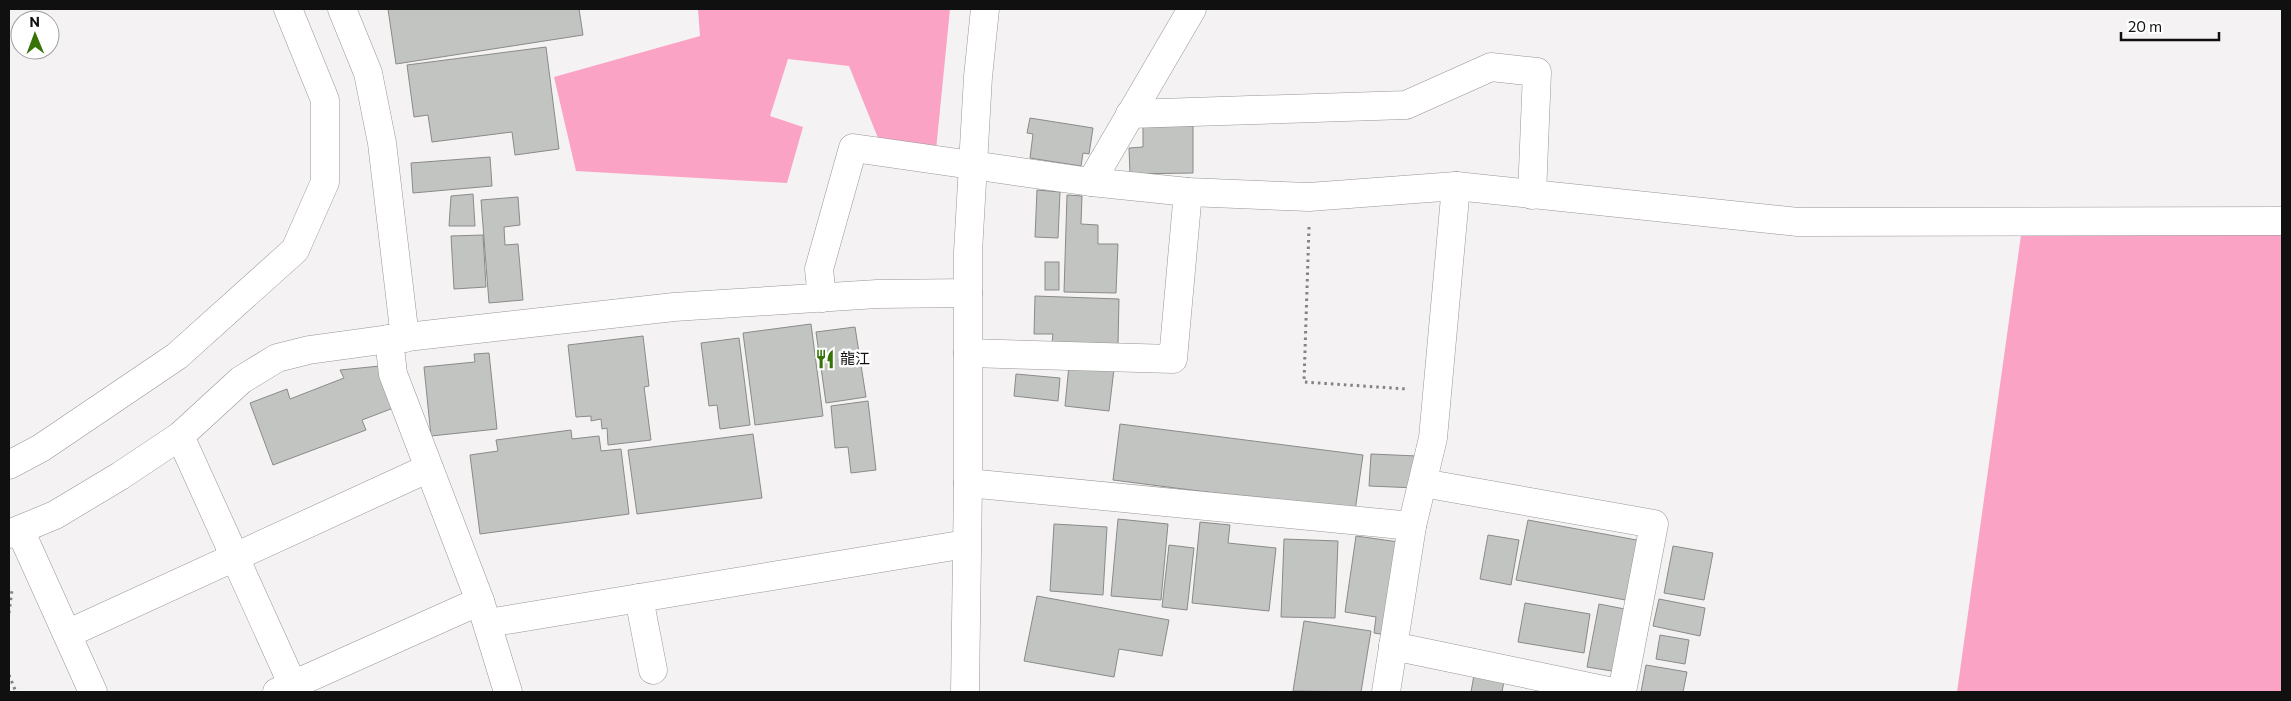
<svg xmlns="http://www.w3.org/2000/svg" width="2291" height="701" viewBox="0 0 2291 701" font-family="Commissioner,'Noto Sans JP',sans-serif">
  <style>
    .forest { fill: #fba3c4 }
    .building { fill: #c2c4c1; stroke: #898b88 }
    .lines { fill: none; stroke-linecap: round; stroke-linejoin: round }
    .minor-casing { stroke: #999597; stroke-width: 29 }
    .path { stroke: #838182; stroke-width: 3; stroke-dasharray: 2.5 4; stroke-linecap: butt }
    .minor { stroke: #fff; stroke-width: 28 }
    .labels { text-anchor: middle; stroke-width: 5; stroke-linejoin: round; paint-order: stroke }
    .poi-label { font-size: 15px; fill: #111010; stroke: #fff; text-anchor: start }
  </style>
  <rect width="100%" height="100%" fill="#f5f2f3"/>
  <g class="forest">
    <polygon points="698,9 950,9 936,150 878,138 849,66 788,59 770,116 803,127 787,183 576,171 554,77 700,36"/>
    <polygon points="2282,222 2282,692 1957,692 2021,235"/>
  </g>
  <g class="building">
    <polygon points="388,9 579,9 583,35 396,64"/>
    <polygon points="546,47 559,149 515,155 512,132 432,142 428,115 414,117 407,65"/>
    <polygon points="1030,118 1093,128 1089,154 1083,153 1081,166 1030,158 1033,134 1027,133"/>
    <polygon points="1193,126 1193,173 1130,174 1129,148 1143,147 1143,127"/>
    <polygon points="490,157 492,186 413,193 411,163"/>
    <polygon points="1037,190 1060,192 1058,238 1035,237"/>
    <polygon points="473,194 475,226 449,226 451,196"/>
    <polygon points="1067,195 1082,196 1081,224 1098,225 1098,244 1118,244 1116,293 1064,292"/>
    <polygon points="518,197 520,225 504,227 505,245 518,244 523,300 489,303 481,200"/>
    <polygon points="483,235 486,287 454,289 451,236"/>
    <rect x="1045" y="262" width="14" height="28"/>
    <polygon points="1035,296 1119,299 1118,344 1052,342 1053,334 1034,334"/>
    <polygon points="811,324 823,416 755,425 743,333"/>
    <polygon points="855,327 866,397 826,403 816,332"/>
    <polygon points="643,336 649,386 644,387 651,440 608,445 607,428 602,429 601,419 591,421 591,416 576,417 568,345"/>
    <polygon points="739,338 750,425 720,429 717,405 709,406 701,343"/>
    <polygon points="489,353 497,429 431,436 424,367 475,362 474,354"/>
    <polygon points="1069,365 1114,369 1109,411 1065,406"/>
    <polygon points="380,366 396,407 362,420 366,430 273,465 250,403 287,389 290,399 344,378 340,370"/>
    <polygon points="1016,374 1060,378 1058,401 1014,396"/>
    <polygon points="868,401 876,470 851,473 848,447 835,448 831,406"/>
    <polygon points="1120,424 1363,455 1355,511 1113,480"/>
    <polygon points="571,430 572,439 599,436 601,451 621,449 629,514 480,534 470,455 498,451 496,440"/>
    <polygon points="753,434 762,498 637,514 628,450"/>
    <polygon points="1371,454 1417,456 1416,488 1369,486"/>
    <polygon points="1118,519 1168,524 1161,600 1111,596"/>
    <polygon points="1528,520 1642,541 1631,601 1516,580"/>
    <polygon points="1200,522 1230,525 1228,543 1276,548 1269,611 1192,603"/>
    <polygon points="1054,524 1107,527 1103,595 1050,591"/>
    <polygon points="1488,535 1519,540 1511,585 1480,579"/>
    <polygon points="1356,536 1399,542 1386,635 1374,633 1376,617 1345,612"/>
    <polygon points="1284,539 1338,541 1335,618 1281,617"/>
    <polygon points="1169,545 1194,548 1187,610 1162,607"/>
    <polygon points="1673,546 1713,553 1704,600 1664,593"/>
    <polygon points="1037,596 1169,620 1162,656 1119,649 1114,677 1024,661"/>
    <polygon points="1659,599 1705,608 1700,636 1653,626"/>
    <polygon points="1525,603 1590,614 1584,653 1518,642"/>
    <polygon points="1599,604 1630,610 1618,672 1587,667"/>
    <polygon points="1304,621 1371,631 1361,692 1293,691"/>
    <polygon points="1660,635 1689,640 1685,664 1656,659"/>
    <polygon points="1646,665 1687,672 1683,692 1641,692"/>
    <polygon points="1474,675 1504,681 1502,692 1471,692"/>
  </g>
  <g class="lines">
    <defs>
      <g id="minor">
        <polyline points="342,9 368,73 382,143 405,338"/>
        <polyline points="1130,114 1406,105 1491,67 1537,72 1532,195"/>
        <polyline points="1091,182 1192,9"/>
        <polyline points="822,298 819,269 853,148 1091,182 1188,192 1309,197 1456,186 1798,222 2282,221"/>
        <polyline points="389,339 393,374 480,601 508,692"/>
        <polyline points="968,353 1173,359 1188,192"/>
        <polyline points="180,436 296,692"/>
        <polyline points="9,465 41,448 177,356 295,250 325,182 325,100 288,9"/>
        <polyline points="968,483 1412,526"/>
        <polyline points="1423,483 1654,524 1622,692"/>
        <polyline points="20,530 93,692"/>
        <polyline points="9,534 55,515 120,476 180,436 241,380 277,358 309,350 389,339 674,307 877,294 968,293"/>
        <polyline points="639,598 653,670"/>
        <polyline points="488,623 966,544"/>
        <polyline points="67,634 429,468"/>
        <polyline points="1393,646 1613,692"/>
        <polyline points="277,692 480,601"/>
        <polyline points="965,692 968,483 968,252 978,77 985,9"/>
        <polyline points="1386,692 1412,526 1433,438 1456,186"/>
      </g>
    </defs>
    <use href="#minor" class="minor-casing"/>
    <g class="path">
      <polyline points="1309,227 1304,382 1407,389"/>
      <polyline points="9,613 12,590"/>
      <polyline points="9,675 16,692"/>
    </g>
    <use href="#minor" class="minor"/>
  </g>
  <defs>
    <symbol id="restaurant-bare" viewBox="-9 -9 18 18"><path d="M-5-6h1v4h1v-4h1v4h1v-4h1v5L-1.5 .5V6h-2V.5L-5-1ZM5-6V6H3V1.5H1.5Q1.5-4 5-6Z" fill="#377307" stroke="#fff" stroke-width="2.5" paint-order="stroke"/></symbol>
  </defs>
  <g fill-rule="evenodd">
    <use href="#restaurant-bare" x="811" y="345" width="28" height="28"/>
  </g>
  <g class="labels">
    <g class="poi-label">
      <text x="840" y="364">龍江</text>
    </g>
  </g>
  <rect width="2291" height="701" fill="none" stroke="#111010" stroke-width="20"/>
  <g transform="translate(35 35) rotate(359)"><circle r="24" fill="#ffffff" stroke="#a09f9f"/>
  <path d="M0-4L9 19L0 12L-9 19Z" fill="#377307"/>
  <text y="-8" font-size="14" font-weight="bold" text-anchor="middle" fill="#111010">N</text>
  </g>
  <path d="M2121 32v8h98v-8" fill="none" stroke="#111010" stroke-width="2.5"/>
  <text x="2128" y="32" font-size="15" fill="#111010" stroke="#ffffff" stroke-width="4" paint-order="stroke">20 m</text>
</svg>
